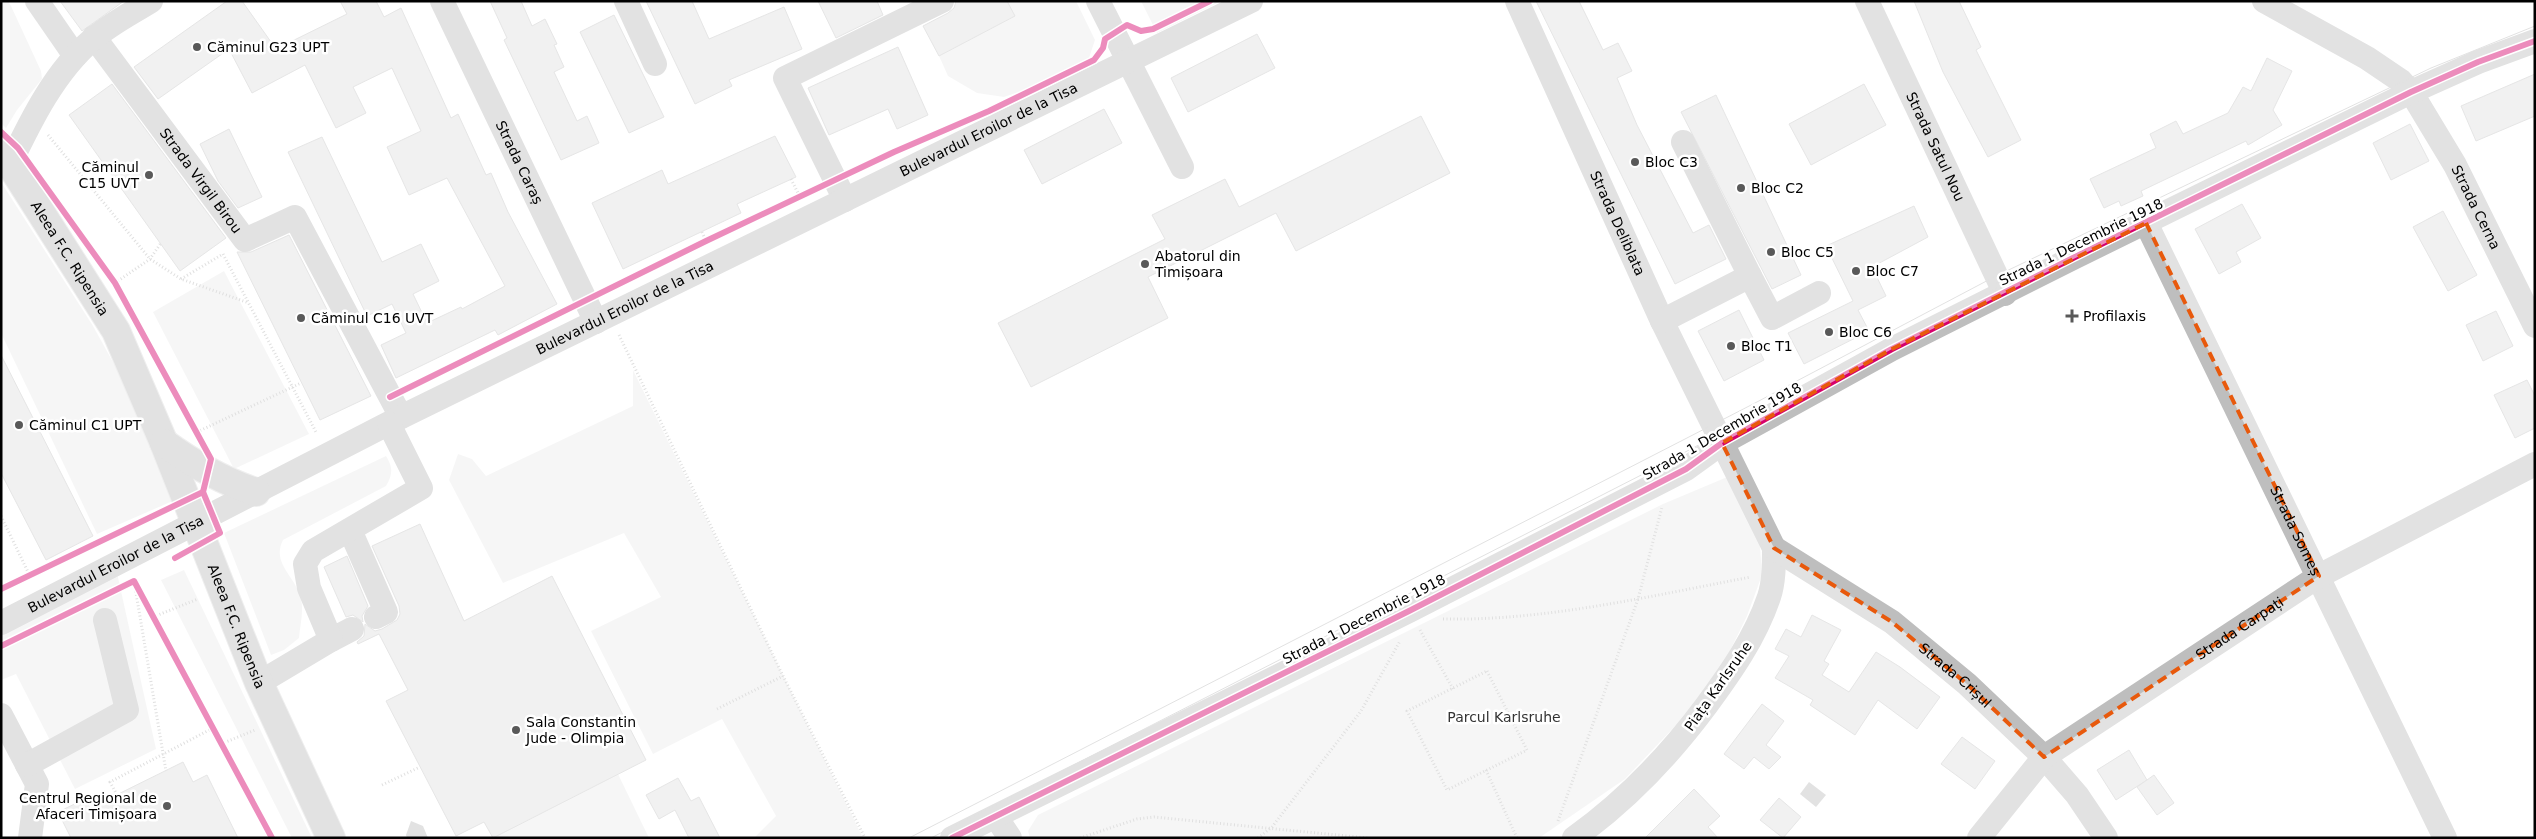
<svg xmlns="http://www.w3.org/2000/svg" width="2536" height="839" viewBox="0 0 2536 839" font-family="'DejaVu Sans',sans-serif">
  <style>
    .green { fill: #ececec }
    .water { fill: #bfbfbf }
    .building { fill: #dfdfdf; stroke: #c7c7c7 }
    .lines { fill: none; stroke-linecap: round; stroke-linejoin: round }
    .major-casing { stroke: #dbdbdb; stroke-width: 30 }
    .path { stroke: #b9b9b9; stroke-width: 3; stroke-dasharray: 1 2.5; stroke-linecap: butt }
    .minor { stroke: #bebebe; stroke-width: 24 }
    .major { stroke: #bebebe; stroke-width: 28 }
    .tram { stroke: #bebebe; stroke-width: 1 }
    .cycleway-casing { stroke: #fff; stroke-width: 9 }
    .cycleway { stroke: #d6006c; stroke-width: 6 }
    .marked { fill: none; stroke: #e8590c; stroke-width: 4; stroke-dasharray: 10 6; stroke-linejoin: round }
    .poi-dot { fill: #595959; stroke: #fff; stroke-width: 2 }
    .labels { text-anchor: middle; stroke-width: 5; stroke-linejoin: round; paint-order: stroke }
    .poi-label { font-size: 14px; fill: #000; stroke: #fff; text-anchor: start }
    .street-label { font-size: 14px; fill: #000; stroke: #fff }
    .park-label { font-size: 14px; fill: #333; stroke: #fff }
  </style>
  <rect width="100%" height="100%" fill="#fff"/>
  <g class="green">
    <polygon points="1,1 8,1 11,6 41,71 42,79 17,110 6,128 1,123"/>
    <polygon points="1007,1 1076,1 1095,40 1089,58 1028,89 1004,97 977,93 948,76 939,56 1015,16"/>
    <polygon points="1141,1 1221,1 1157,33"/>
    <polygon points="1,182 93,326 124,382 175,500 97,534 1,333"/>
    <polygon points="224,271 309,434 234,469 153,312"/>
    <polygon points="633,370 863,838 754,838 776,816 722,719 653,754 591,631 661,597 624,533 503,583 449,480 458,454 472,459 486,476 633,406"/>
    <path d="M386,456C393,467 393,474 386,486L283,540C271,564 296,576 301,599C304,611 300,626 299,638L284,650L271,655L224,533Z"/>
    <polygon points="1732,475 1759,533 1762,575 1747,616 1723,665 1678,723 1625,779 1539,838 1030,838 1028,831 1038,815 1663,504"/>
    <polygon points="115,564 156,749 75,789 16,674 1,680 1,623"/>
    <polygon points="184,570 312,838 292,838 161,580"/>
    <polygon points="618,774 649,838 493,838"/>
  </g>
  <g class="water">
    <polygon points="1809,782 1826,795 1816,807 1800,794"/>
    <polygon points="411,821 423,826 428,838 407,838 406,835"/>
  </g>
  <g class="building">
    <polygon points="60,1 124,1 82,31"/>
    <polygon points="227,1 242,1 276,49 347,14 340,1 376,1 384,17 401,8 451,118 458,114 486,175 491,173 508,212 557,304 498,335 495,330 396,378 381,345 406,333 392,304 367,316 288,152 322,137 382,262 421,244 439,281 413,294 427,323 461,307 462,309 505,286 447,178 409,195 387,147 421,131 392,68 353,87 366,113 336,128 305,65 252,93 229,49 158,99 134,67"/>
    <polygon points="490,1 521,1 532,26 545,19 557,44 554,45 564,67 554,72 577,121 587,116 599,143 561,160 504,40 507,38"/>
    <polygon points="646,1 692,1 709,39 784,7 802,49 729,80 732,86 695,104"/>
    <polygon points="818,1 877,1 883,15 836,38"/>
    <polygon points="956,1 1007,1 1015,16 939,56 923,26 948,13 954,8"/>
    <polygon points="1536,1 1579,1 1603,50 1618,43 1632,71 1617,78 1637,125 1693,233 1709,225 1726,259 1675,284"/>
    <polygon points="1914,1 1959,1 1981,47 1976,50 2021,140 1988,157 1943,72"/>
    <polygon points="614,15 664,117 629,133 580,32"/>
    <polygon points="1257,34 1275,68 1188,112 1171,78"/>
    <polygon points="898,47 928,115 897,129 888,109 829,135 808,88"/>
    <polygon points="2267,58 2292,71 2273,110 2282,125 2248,145 2246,141 2141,191 2143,196 2121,206 2119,201 2104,208 2090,179 2156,148 2150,134 2176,121 2183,134 2228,113 2243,87 2251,91"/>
    <polygon points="2535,74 2535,116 2476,141 2461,106"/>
    <polygon points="112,84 226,238 180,271 69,115"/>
    <polygon points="1864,84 1886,125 1811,165 1789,124"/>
    <polygon points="1716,95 1801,275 1772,289 1681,112"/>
    <polygon points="1104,109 1122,143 1042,184 1024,150"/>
    <polygon points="1421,116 1450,173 1296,251 1276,213 1148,277 1168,318 1031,387 998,323 1165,239 1152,215 1225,179 1239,207"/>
    <polygon points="2410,124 2429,161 2391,180 2373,143"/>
    <polygon points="229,129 262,197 238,208 218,181 200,144"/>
    <polygon points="775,136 796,177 737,204 741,213 623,269 592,203 662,170 668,184"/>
    <polygon points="2242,204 2261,238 2236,252 2241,262 2219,274 2195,229"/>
    <polygon points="1914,206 1928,237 1872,267 1886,296 1858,310 1869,331 1804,364 1788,333 1853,301 1826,246"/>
    <polygon points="2443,211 2477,275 2448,291 2413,227"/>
    <polygon points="289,235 371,396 320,420 237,252 251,252"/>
    <polygon points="1739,310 1764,360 1724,381 1698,331"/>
    <polygon points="2496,311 2513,346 2483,361 2466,325"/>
    <polygon points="1,355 93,536 46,560 1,473"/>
    <polygon points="2527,380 2535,396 2535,428 2515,438 2494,395"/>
    <polygon points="420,524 464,621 552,576 646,760 493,838 484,822 456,836 386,701 408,690 379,634 358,644 357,642 364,636 365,624 375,631 382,629 397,620 400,614 399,606 372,546"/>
    <polygon points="347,556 368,606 362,616 363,622 353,615 346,617 324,567"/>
    <polygon points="1812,615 1841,630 1824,661 1829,664 1822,675 1849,692 1876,652 1900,667 1940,697 1917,729 1878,700 1855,735 1810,705 1813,700 1775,678 1789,656 1775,649 1786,629 1801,637"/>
    <polygon points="1762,704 1784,721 1766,745 1781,757 1769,769 1754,757 1744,769 1724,754"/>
    <polygon points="1962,737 1995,761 1975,789 1941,764"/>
    <polygon points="2129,750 2147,780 2116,800 2097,770"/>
    <polygon points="183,762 193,782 207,775 238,838 71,838 58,812 85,799 90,808"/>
    <polygon points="2154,775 2174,803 2157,815 2137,787"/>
    <polygon points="678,778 691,801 699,797 720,838 689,838 675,810 659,819 646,795"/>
    <polygon points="1694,789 1720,816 1708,827 1718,838 1645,838"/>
    <polygon points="1779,798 1801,817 1783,838 1760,820"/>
  </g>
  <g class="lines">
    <defs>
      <g id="major">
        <path id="s10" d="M1,153L10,164L116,331L164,443L259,683L331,838"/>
        <path d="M164,443C193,464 222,481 256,492"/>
      </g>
    </defs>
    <use href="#major" class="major-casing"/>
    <g class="path">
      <polyline points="48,135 150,259 181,279 249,303"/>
      <polyline points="791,179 800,197"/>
      <polyline points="702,232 706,241"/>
      <polyline points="223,254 317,434"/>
      <polyline points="181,279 223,254"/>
      <polyline points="115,283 150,259 161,243"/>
      <polyline points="619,335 783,676 865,838"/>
      <polyline points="197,432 301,383"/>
      <polyline points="1,516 29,574"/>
      <polyline points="134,581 166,771"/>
      <polyline points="153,617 198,599"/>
      <path d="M1443,619C1546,621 1650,596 1751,577"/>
      <polyline points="1420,630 1453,689"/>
      <polygon points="1487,671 1527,750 1447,790 1407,711"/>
      <polyline points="717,709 783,676"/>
      <polyline points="221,744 255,730"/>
      <polyline points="1486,770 1517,838"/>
      <polyline points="382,785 420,767"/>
      <polyline points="117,795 110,782 213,728"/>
      <polyline points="1558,821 1638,599 1662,507"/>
      <polyline points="1080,838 1137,819 1154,817 1368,838"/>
      <polyline points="1258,838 1272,827 1361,711 1400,641"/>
    </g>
    <g class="minor">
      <polyline points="37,1 75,56"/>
      <path id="s1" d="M442,1L596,322"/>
      <polyline points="626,1 655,64"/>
      <polyline points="1098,1 1182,167"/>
      <path id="s2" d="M1517,1L1662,321L1774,548C1774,565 1774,582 1769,597C1755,638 1731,672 1706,706C1668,757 1626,801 1574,838"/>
      <path id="s3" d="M1867,1L2005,294"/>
      <path id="s4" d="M2264,1L2367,58L2401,81L2411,92L2455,165L2535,326"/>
      <path id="s5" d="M94,37L245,240L295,217L401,417"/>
      <path d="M10,164C31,120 55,71 93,39C110,24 132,13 151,1"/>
      <polyline points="845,200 785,78 942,1"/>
      <path id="s6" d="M2146,223L2445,838"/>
      <polyline points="1750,276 1772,318 1819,293"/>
      <polyline points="1662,321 1750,276 1683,142"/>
      <polyline points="350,530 386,612 376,617"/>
      <path id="s7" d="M1774,548L1892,622L1967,684L2044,757L2077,795L2106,838"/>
      <path id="s8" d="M1,623L401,417L1251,1"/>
      <polyline points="331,640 352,629"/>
      <polyline points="259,683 331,640 309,588 305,564 313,551 421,488 389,424"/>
      <polyline points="1,715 37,784 30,838"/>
      <polyline points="27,765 127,710 105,620"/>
      <polyline points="996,817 1010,838"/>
      <polyline points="952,838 1409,611 1686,469 1722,443 1892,349 2073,258 2411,92 2478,62 2535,41"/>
      <path id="s9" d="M1979,838L2044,757L2319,576L2535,464"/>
    </g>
    <use href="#major" class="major"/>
    <g class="tram">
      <polyline points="909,838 1755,403 1996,276 2431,68 2535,26"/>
      <polyline points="931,838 1651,470 2001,286 2440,72"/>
    </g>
    <defs>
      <g id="cycleway">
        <polyline points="1,132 18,148 115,283 211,459 203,492 220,533 175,558"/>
        <polyline points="390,397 706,241 894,152 989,111 1094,60 1103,48 1105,39 1127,25 1141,31 1153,29 1210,1"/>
        <polyline points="1,589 203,492"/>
        <polyline points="1,646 134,581 272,838"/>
        <polyline points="952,838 1409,611 1686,469 1722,443 1892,349 2073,258 2411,92 2478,62 2535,41"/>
      </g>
    </defs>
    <use href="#cycleway" class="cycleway-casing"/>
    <use href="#cycleway" class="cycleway"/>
  </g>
  <path d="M0 0H2536V839H0ZM2146,223L2319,576L2044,757L1967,684L1892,622L1774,548L1722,443L1892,349Z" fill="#fff" fill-opacity=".55" fill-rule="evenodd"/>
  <path class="marked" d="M2146,223L2319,576L2044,757L1967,684L1892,622L1774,548L1722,443L1892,349Z"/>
  <g class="poi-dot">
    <circle cx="197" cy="47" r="5"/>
    <circle cx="1635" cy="162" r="5"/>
    <circle cx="149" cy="175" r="5"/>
    <circle cx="1741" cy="188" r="5"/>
    <circle cx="1771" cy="252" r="5"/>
    <circle cx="1145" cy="264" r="5"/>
    <circle cx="1856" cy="271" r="5"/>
    <path d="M2069.5 308.5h5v5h5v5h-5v5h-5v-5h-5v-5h5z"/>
    <circle cx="301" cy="318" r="5"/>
    <circle cx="1829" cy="332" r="5"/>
    <circle cx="1731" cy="346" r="5"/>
    <circle cx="19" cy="425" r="5"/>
    <circle cx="516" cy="730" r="5"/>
    <circle cx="167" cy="806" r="5"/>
  </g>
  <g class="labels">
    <g class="poi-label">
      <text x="207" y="52">Căminul G23 UPT</text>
      <text x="1645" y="167">Bloc C3</text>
      <text x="139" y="172" text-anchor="end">Căminul<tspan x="139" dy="16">C15 UVT</tspan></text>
      <text x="1751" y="193">Bloc C2</text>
      <text x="1781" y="257">Bloc C5</text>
      <text x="1155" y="261">Abatorul din<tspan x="1155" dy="16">Timișoara</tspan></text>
      <text x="1866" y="276">Bloc C7</text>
      <text x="2083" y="321">Profilaxis</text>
      <text x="311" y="323">Căminul C16 UVT</text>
      <text x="1839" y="337">Bloc C6</text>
      <text x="1741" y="351">Bloc T1</text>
      <text x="29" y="430">Căminul C1 UPT</text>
      <text x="526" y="727">Sala Constantin<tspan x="526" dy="16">Jude - Olimpia</tspan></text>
      <text x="157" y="803" text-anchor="end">Centrul Regional de<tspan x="157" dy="16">Afaceri Timișoara</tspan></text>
    </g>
    <g class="street-label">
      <text dy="5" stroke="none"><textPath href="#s8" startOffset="1104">Bulevardul Eroilor de la Tisa</textPath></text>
      <text dy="5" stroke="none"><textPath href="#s3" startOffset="161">Strada Satul Nou</textPath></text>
      <text dy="5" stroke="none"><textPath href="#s1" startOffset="179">Strada Caraș</textPath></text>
      <text dy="5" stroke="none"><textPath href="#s5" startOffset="179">Strada Virgil Birou</textPath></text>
      <text dy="5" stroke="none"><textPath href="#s4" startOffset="306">Strada Cerna</textPath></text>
      <text dy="5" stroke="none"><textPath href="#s2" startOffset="244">Strada Deliblata</textPath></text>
      <text transform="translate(2081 242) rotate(-26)" y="5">Strada 1 Decembrie 1918</text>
      <text dy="5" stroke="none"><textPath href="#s10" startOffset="126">Aleea F.C. Ripensia</textPath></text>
      <text dy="5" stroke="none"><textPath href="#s8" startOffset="699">Bulevardul Eroilor de la Tisa</textPath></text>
      <text transform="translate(1722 431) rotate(-30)" y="5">Strada 1 Decembrie 1918</text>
      <text dy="5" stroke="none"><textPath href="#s6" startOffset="342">Strada Someș</textPath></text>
      <text dy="5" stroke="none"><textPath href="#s8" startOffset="129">Bulevardul Eroilor de la Tisa</textPath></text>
      <text transform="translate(1364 619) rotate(-27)" y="5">Strada 1 Decembrie 1918</text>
      <text dy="5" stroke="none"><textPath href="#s10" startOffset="531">Aleea F.C. Ripensia</textPath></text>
      <text dy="5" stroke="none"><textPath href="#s9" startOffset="338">Strada Carpați</textPath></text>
      <text dy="5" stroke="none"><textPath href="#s7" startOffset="222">Strada Crișul</textPath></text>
      <text transform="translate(1718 686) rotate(-55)" y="5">Piața Karlsruhe</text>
    </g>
    <g class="park-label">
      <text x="1504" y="722">Parcul Karlsruhe</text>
    </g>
  </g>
  <rect width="2536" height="839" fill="none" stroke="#000000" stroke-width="5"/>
</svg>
